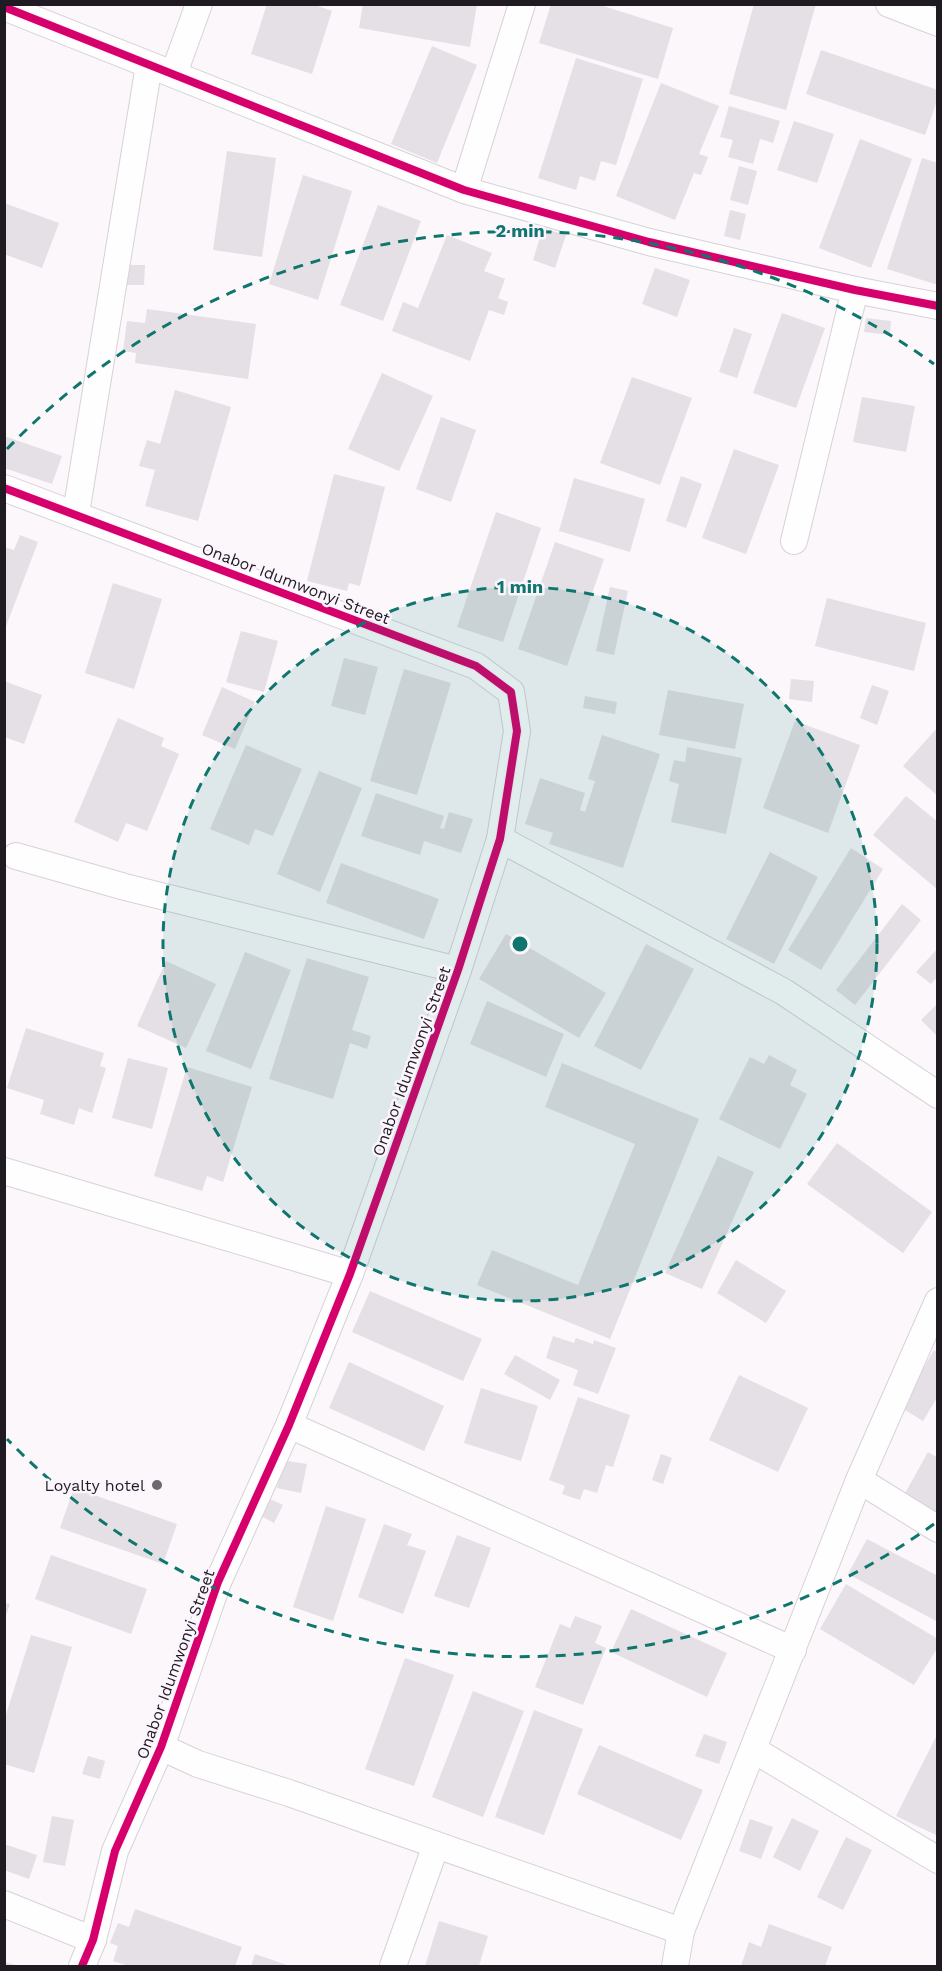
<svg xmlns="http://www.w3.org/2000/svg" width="942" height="1971" viewBox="0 0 942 1971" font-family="'Work Sans',sans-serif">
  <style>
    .building { fill: #e4e0e5 }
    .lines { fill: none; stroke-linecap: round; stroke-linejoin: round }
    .minor-casing { stroke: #d7d2d8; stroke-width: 28 }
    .minor { stroke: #fefefe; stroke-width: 26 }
    .cycleway-casing { stroke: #fcf5fd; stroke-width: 11 }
    .cycleway { stroke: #d6006c; stroke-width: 8 }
    .ring { fill: none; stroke: #0f766e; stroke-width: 3; stroke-dasharray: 10 8 }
    .poi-dot { fill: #6d686e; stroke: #fcf5fd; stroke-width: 2 }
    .labels { text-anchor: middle; stroke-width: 5; stroke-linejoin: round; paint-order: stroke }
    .street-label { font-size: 16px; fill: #201b22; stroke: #fcf5fd }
    .poi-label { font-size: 16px; fill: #201b22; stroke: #fcf5fd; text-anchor: end }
    .centre { fill: #0f766e; stroke: #fcf5fd; stroke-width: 3 }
    .ring-label { font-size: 18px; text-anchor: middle; font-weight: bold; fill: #0f766e; stroke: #fcf5fd; stroke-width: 5; stroke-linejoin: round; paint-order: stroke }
  </style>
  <rect width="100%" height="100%" fill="#fbf7fb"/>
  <g class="building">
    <polygon points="267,4 312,4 332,11 312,74 251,54"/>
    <polygon points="363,4 477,4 470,47 359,28"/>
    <polygon points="551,4 597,4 673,28 658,79 539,43"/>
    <polygon points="754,4 816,4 786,110 729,94"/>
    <polygon points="432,46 477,65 437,163 391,144"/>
    <polygon points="821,50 938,90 938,98 925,135 806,94"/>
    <polygon points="576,58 643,79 616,165 601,161 595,181 580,176 576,190 538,178"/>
    <polygon points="661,83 719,106 699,154 708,157 701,175 694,173 675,220 616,196"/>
    <polygon points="729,106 780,121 773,143 760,139 753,164 728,157 733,140 720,137"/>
    <polygon points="794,121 834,134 817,183 777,170"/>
    <polygon points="860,139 912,159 871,268 819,248"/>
    <polygon points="227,151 276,158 262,257 213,250"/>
    <polygon points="922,158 938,163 938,285 887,269"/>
    <polygon points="739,166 757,171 748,205 730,200"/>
    <polygon points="303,175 352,191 318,300 269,284"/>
    <polygon points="4,203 59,223 42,268 4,254"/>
    <polygon points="378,205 421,221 383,321 340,305"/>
    <polygon points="730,210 746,214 740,240 724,236"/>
    <polygon points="543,228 566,235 555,268 533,260"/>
    <polygon points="447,235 492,253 484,271 505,279 498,298 508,302 504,315 489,310 470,361 392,331 403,302 418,308"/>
    <polygon points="128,265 145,265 144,285 127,285"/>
    <polygon points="655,268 690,280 677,317 642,304"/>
    <polygon points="147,309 256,324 248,379 135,363 136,353 123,351 127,321 145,323"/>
    <polygon points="782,313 825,328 796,408 753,393"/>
    <polygon points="866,318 891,321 890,335 864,332"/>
    <polygon points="734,328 752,334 737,378 719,372"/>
    <polygon points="382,373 433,396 399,471 348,449"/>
    <polygon points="632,377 692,398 660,485 600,463"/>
    <polygon points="175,390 231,407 198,521 145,506 155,470 139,466 147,440 160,444"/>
    <polygon points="862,397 915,406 906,452 853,442"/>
    <polygon points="441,417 476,430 451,502 416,489"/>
    <polygon points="4,436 62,456 52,484 4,468"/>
    <polygon points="734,449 779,465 746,554 702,538"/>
    <polygon points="334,474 385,487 360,586 349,583 347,591 307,581"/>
    <polygon points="681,476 702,484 686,528 666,521"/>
    <polygon points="574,478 645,499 630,552 559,531"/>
    <polygon points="496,512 541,528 503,642 457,627"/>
    <polygon points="20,535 38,542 5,629 4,547 14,550"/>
    <polygon points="555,542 604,559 567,666 518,649"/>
    <polygon points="113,583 162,599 134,689 85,673"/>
    <polygon points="610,587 628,591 614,655 596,651"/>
    <polygon points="827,598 926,623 914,671 815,646"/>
    <polygon points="241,631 278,641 264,692 226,682"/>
    <polygon points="344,658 378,667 365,715 331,706"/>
    <polygon points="404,669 451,683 417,795 370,781"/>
    <polygon points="791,679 814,681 812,702 789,699"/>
    <polygon points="4,681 42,695 24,744 4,737"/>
    <polygon points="872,685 889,691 877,725 860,718"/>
    <polygon points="222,687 255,702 235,749 202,735"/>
    <polygon points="668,690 744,704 735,749 659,735"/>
    <polygon points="585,696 617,702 615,714 583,708"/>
    <polygon points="118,718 164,738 161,746 179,754 147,831 126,823 118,842 74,822"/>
    <polygon points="795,721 860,745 828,833 763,808"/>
    <polygon points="938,727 938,796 903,766"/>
    <polygon points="602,735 660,754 623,868 549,844 553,833 525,824 540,778 585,793 580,810 585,812 595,781 588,779"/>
    <polygon points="246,745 302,769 273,836 255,829 249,845 210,829"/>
    <polygon points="687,747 742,758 726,834 671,822 679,784 669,781 674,760 685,762"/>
    <polygon points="319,771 362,788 320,892 277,874"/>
    <polygon points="376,793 444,816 440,828 444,829 449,812 473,819 461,853 424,841 420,855 361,836"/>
    <polygon points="906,796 938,822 938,890 873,835"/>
    <polygon points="851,848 883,869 821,970 788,950"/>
    <polygon points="770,852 818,877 774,964 726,939"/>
    <polygon points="341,863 439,899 424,939 326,903"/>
    <polygon points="902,904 921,920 855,1005 836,990"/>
    <polygon points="506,934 606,993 579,1038 479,979"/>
    <polygon points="646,944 694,969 641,1070 594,1046"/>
    <polygon points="938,948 938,976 931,984 916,972"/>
    <polygon points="245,952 291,970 251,1069 206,1051"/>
    <polygon points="307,958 369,977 352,1030 371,1036 367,1049 350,1043 333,1099 269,1079"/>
    <polygon points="166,961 216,984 186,1048 137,1026"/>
    <polygon points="487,1001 564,1034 546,1077 470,1044"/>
    <polygon points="938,1003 938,1037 921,1020"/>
    <polygon points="26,1028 104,1053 100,1066 106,1068 92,1113 79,1108 74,1125 40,1114 44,1100 7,1088"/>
    <polygon points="769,1055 797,1070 790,1085 807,1094 780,1149 719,1119 750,1057 764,1064"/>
    <polygon points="128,1058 168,1068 152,1129 112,1118"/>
    <polygon points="562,1063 699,1119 610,1339 477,1285 492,1250 578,1285 635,1144 545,1107"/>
    <polygon points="187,1067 252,1087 223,1182 207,1176 202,1191 154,1176"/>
    <polygon points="837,1143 932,1212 903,1253 807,1184"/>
    <polygon points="718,1156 754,1172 702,1289 665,1273"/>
    <polygon points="736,1260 786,1291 766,1323 717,1293"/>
    <polygon points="370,1291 482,1339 463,1381 352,1332"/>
    <polygon points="553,1336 574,1343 576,1338 593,1344 594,1340 616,1348 598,1394 573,1385 578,1370 546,1358"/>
    <polygon points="934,1350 938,1353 938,1396 923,1421 900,1407"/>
    <polygon points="515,1355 560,1380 550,1400 504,1374"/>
    <polygon points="349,1362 444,1406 424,1451 329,1408"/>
    <polygon points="739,1375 808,1408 778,1472 709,1440"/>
    <polygon points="481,1388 538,1406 521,1461 464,1443"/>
    <polygon points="578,1397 630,1415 613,1467 606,1465 597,1493 584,1489 580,1500 562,1494 565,1486 549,1480"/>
    <polygon points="928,1452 938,1458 938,1516 903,1497"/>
    <polygon points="661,1454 672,1458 663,1484 652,1480"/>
    <polygon points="282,1460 307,1464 301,1493 277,1488"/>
    <polygon points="74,1488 177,1524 163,1564 60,1528"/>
    <polygon points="268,1498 283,1505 274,1523 259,1515"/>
    <polygon points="326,1506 366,1519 333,1621 293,1607"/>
    <polygon points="384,1524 412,1534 407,1545 426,1551 403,1614 358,1597"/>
    <polygon points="457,1535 491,1548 469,1608 434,1596"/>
    <polygon points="867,1539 938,1576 938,1622 848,1574"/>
    <polygon points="51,1555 147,1589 131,1634 35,1599"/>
    <polygon points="846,1584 938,1639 938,1647 914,1685 820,1629"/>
    <polygon points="4,1603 10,1604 5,1618 4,1618"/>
    <polygon points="631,1609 727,1653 707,1697 611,1652"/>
    <polygon points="575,1616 602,1626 595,1643 606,1648 583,1705 535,1687 560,1624 570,1628"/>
    <polygon points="31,1635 72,1647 34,1773 4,1764 4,1721"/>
    <polygon points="405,1658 454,1675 414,1786 365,1769"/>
    <polygon points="473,1691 524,1711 483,1817 432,1797"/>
    <polygon points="534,1710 583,1729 544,1835 495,1817"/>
    <polygon points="938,1733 938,1836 896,1816"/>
    <polygon points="704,1734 727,1742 719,1764 695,1756"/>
    <polygon points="599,1745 703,1790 681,1840 577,1794"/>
    <polygon points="88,1756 105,1761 100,1779 82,1774"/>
    <polygon points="52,1816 74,1820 65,1866 43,1862"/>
    <polygon points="792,1818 819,1831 800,1871 773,1857"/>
    <polygon points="750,1819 773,1827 761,1859 739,1851"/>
    <polygon points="846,1837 872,1850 843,1910 817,1897"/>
    <polygon points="4,1844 37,1855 29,1879 4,1870"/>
    <polygon points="135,1909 242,1947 235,1966 129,1966 113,1961 118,1946 110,1943 118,1923 129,1927"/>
    <polygon points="439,1921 488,1936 479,1966 425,1966"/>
    <polygon points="769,1924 832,1947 825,1966 741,1966 749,1942 761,1947"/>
    <polygon points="255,1954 290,1966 251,1966"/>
    <polygon points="4,1962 20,1966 4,1966"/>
  </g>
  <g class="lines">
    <defs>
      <g id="minor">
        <polyline points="889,4 938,23"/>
        <polyline points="4,7 464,190 649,242 855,290 938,306"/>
        <polyline points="174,73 199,4"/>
        <polyline points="464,190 522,4"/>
        <polyline points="4,488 476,666 511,692 517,731 500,839 458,970 350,1274 289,1425 218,1582 161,1747 115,1851 93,1940 82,1966"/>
        <polyline points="76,513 149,65"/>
        <polyline points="794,541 855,290"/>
        <polyline points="500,839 784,992 938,1095"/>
        <polyline points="16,856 125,887 458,970"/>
        <polyline points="4,1171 350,1274"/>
        <polyline points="289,1425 793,1650"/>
        <polyline points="859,1480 938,1529"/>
        <polyline points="161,1747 198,1764 289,1793 681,1931"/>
        <polyline points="754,1750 938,1860"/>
        <polyline points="4,1904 93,1940"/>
        <polyline points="393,1966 436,1845"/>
        <polyline points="675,1966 681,1931 859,1480 938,1301"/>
      </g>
    </defs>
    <use href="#minor" class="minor-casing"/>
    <use href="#minor" class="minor"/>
    <defs>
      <g id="cycleway">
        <polyline points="4,7 464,190 649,242 855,290 938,306"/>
        <polyline points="4,488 476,666 511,692 517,731 500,839 458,970 350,1274 289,1425 218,1582 161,1747 115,1851 93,1940 82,1966"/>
      </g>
    </defs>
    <use href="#cycleway" class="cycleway-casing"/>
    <use href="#cycleway" class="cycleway"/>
  </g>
  <circle cx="520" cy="944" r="357" fill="#0f766e" fill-opacity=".12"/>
  <g class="ring">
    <circle cx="520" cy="944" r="357"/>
    <path d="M934 1524A713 713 0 0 1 7 1439M7 449A713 713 0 0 1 934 364"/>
  </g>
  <circle class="poi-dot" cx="157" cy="1485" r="6"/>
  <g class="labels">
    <g class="street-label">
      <text transform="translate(296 583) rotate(21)" y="6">Onabor Idumwonyi Street</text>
      <text transform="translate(411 1061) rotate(-70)" y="6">Onabor Idumwonyi Street</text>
      <text transform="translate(175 1664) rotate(-70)" y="6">Onabor Idumwonyi Street</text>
    </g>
    <g class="poi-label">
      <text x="145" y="1491">Loyalty hotel</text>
    </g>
  </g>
  <circle cx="520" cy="944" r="9" class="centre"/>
  <g class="ring-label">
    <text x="520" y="237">2 min</text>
    <text x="520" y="593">1 min</text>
  </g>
  <rect width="942" height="1971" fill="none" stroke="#201b22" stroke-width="12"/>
</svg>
